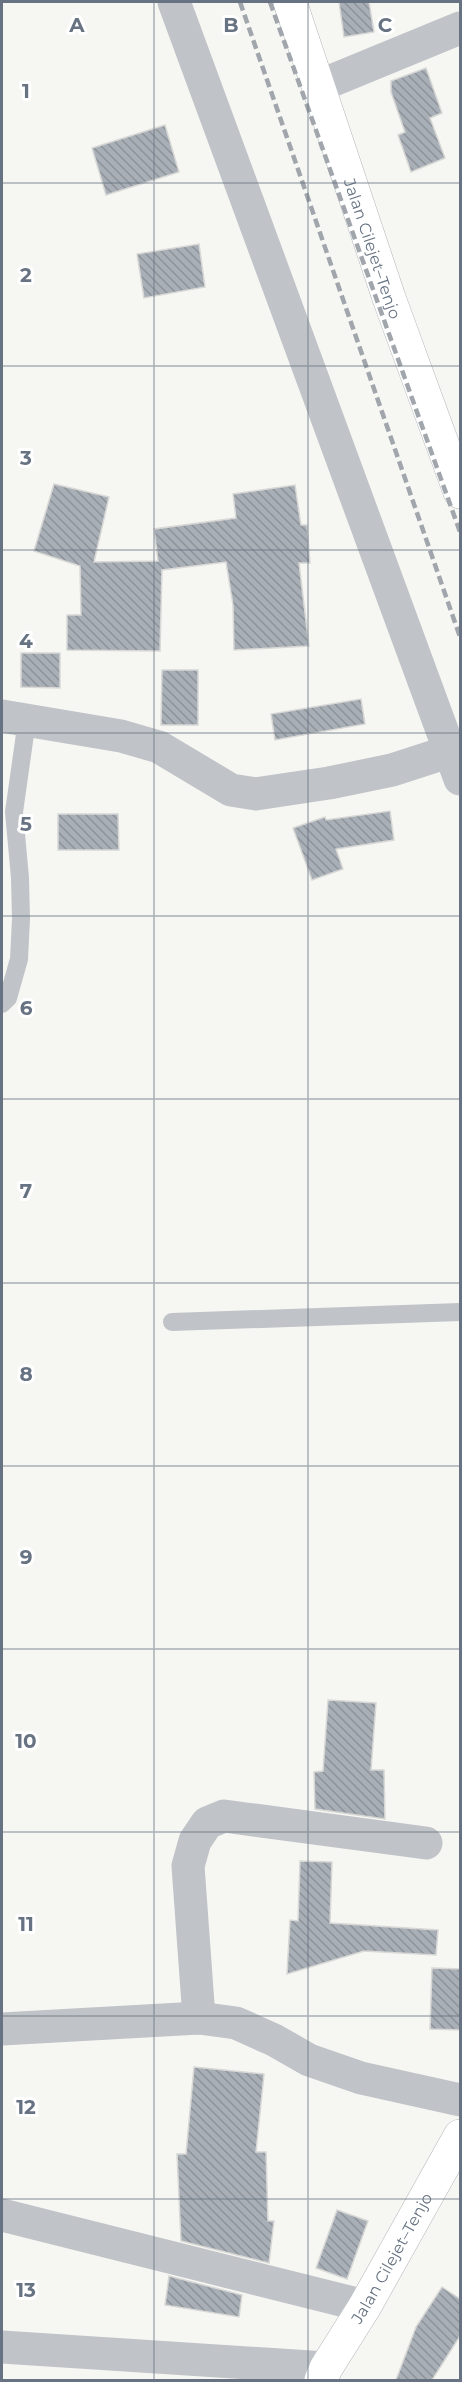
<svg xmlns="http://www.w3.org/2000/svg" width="462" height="2382" viewBox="0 0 462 2382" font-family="Montserrat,sans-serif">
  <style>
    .building { fill: url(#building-back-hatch); stroke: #d8d8d6; stroke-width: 1.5 }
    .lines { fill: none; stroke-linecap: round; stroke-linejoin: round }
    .secondary-casing { stroke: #b2b6bb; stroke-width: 34 }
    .lane { stroke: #c0c3c7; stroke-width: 18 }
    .street { stroke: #c0c3c7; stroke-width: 33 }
    .secondary { stroke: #fff; stroke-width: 33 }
    .rail { stroke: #a1a6ac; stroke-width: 4.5; stroke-dasharray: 9 4.5; stroke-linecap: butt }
    .grid { fill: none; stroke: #677382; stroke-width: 1.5; stroke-opacity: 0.55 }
    .labels { text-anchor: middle; stroke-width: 6; stroke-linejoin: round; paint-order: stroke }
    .street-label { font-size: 16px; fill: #677382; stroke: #fff }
    .grid-label { font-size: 20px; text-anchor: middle; font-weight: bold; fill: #677382; stroke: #fff; stroke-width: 6; stroke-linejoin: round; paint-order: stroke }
  </style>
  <defs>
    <pattern id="building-back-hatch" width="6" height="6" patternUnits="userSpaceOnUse" patternTransform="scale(1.5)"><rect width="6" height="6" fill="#a9afb6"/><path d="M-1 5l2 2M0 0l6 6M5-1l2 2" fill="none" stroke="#8d9399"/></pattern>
  </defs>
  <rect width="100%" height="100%" fill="#f6f6f3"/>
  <g class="building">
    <polygon points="339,2 369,2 374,32 344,37"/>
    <polygon points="426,68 442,113 430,118 445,158 411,172 398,135 405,132 391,92 391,81"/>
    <polygon points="165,125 179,172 106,195 92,148"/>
    <polygon points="199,244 205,287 144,298 137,254"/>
    <polygon points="54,484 109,497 94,562 158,561 154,529 236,518 233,494 295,485 301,525 307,525 310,563 299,563 309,646 234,650 233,605 226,562 162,570 160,651 67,650 67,615 81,615 80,566 34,551"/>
    <polygon points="21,653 60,653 60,688 21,687"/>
    <polygon points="162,670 198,670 198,725 161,725"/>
    <polygon points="361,699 365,724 275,740 271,714"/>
    <polygon points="390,811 394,840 336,849 343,869 312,880 293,828 325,817 326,820"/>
    <polygon points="58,814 118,814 119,850 58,850"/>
    <polygon points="328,1700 376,1703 371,1770 384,1770 385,1819 315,1809 314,1772 323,1771"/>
    <polygon points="300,1861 332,1862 330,1923 438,1930 436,1955 364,1951 287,1974 290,1920 298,1921"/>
    <polygon points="432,1968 460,1969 460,2030 430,2029"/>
    <polygon points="194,2067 264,2074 256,2152 266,2152 268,2221 274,2221 269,2263 181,2241 177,2154 186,2154"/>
    <polygon points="337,2210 368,2221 347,2279 316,2268"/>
    <polygon points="169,2276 242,2295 239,2317 165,2305"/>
    <polygon points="442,2287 460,2299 460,2336 432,2380 396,2380 416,2327"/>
  </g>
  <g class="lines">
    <defs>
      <g id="secondary">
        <path id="s1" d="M290,2L389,298L460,492"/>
        <path id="s2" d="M321,2380L326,2368L365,2306L460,2136"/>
      </g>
    </defs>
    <use href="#secondary" class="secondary-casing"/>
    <g class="lane">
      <polyline points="2,1004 8,998 19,959 21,919 20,878 14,812 27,720"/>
      <polyline points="172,1322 460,1312"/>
    </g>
    <g class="street">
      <polyline points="174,2 460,779"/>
      <polyline points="319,86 460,28"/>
      <polyline points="2,716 121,736 159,747 231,790 256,794 329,783 392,770 460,748"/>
      <polyline points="199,2018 188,1866 195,1841 207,1823 224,1816 426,1843"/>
      <polyline points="2,2029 199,2018 236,2023 274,2040 309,2060 361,2078 460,2100"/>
      <polyline points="2,2215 365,2306"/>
      <polyline points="2,2347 326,2368"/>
    </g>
    <use href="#secondary" class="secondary"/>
    <g class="rail">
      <polyline points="240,2 460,637"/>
      <polyline points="270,2 460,532"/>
    </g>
  </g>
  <path class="grid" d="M154,2V2380M308,2V2380M2,183H460M2,366H460M2,550H460M2,733H460M2,916H460M2,1099H460M2,1283H460M2,1466H460M2,1649H460M2,1832H460M2,2016H460M2,2199H460"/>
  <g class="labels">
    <g class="street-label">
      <text dy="6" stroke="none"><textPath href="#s1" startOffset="260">Jalan Cilejet–Tenjo</textPath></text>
      <text dy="6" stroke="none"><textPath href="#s2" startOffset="141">Jalan Cilejet–Tenjo</textPath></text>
    </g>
  </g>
  <g class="grid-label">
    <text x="77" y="32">A</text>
    <text x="231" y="32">B</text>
    <text x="385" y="32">C</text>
    <text x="26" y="98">1</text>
    <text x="26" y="282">2</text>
    <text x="26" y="465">3</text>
    <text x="26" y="648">4</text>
    <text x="26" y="831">5</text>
    <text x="26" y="1015">6</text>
    <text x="26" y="1198">7</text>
    <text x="26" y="1381">8</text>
    <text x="26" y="1564">9</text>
    <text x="26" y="1748">10</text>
    <text x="26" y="1931">11</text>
    <text x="26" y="2114">12</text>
    <text x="26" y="2297">13</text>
  </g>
  <rect width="462" height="2382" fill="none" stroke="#677382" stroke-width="6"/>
</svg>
